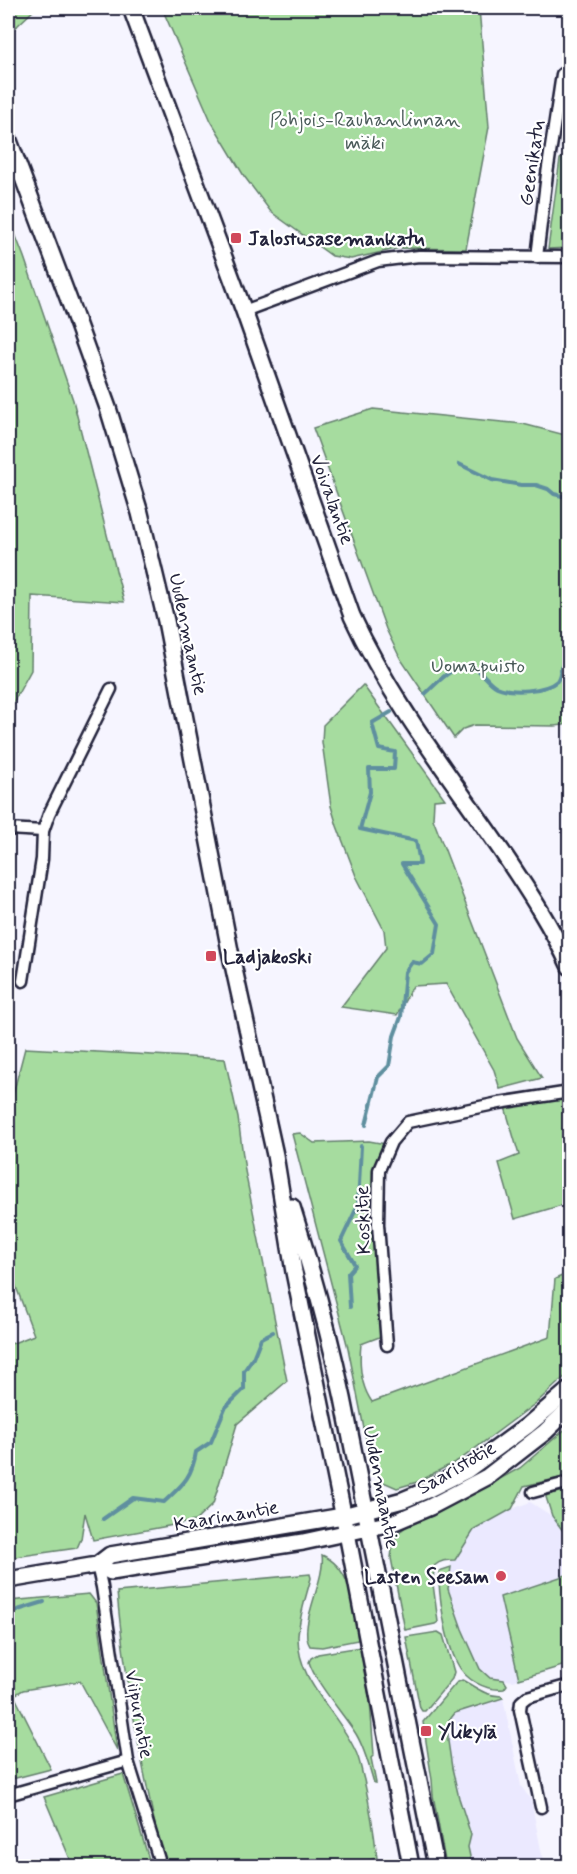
<svg xmlns="http://www.w3.org/2000/svg" width="577" height="1874" viewBox="0 0 577 1874" font-family="Mynerve,sans-serif">
  <style>
    .built { fill: #ebe9ff }
    .green { fill: #a6dc9f; stroke: #647f6d; stroke-width: 1.5 }
    .lines { fill: none; stroke-linecap: round; stroke-linejoin: round }
    .stream { stroke: #5f8f9f; stroke-width: 4 }
    .street-casing { stroke: #22223b; stroke-width: 15 }
    .secondary-casing { stroke: #22223b; stroke-width: 20 }
    .street { stroke: #fff; stroke-width: 10 }
    .secondary { stroke: #fff; stroke-width: 15 }
    .poi-dot { fill: #d1495b; stroke: #fff; stroke-width: 2 }
    .labels { text-anchor: middle; stroke-width: 4.5; stroke-linejoin: round; paint-order: stroke }
    .park-label { font-size: 20px; fill: #4a5a59; stroke: #fff }
    .street-label { font-size: 20px; fill: #22223b; stroke: #fff }
    .poi-label { font-size: 20px; font-weight: bold; fill: #22223b; stroke: #fff; text-anchor: start }
  </style>
  <rect width="100%" height="100%" fill="#f6f5ff"/>
  <filter id="ink" filterUnits="userSpaceOnUse"><feTurbulence type="fractalNoise" baseFrequency=".0167" numOctaves="2"/><feDisplacementMap in="SourceGraphic" scale="12" xChannelSelector="R" yChannelSelector="G"/><feConvolveMatrix kernelMatrix="1 2 1 2 8 2 1 2 1" color-interpolation-filters="sRGB"/></filter>
  <g filter="url(#ink)">
    <g class="built">
      <polygon points="530,1502 552,1516 569,1539 569,1664 513,1681 482,1676 462,1629 448,1589 452,1557 477,1523"/>
      <polygon points="503,1698 521,1786 531,1800 543,1860 540,1866 462,1866 440,1718"/>
    </g>
    <g class="green">
      <polygon points="8,8 36,8 15,28 12,27 8,19"/>
      <polygon points="162,8 479,8 489,127 466,249 400,248 351,259 332,256 271,212 244,176 211,121"/>
      <polygon points="569,155 569,248 548,249 560,159"/>
      <polygon points="8,216 24,257 73,400 124,602 32,596 31,670 8,712"/>
      <polygon points="373,409 523,424 569,436 569,722 564,725 554,726 475,725 463,729 454,738 400,658 386,629 313,428"/>
      <polygon points="363,685 445,799 434,800 433,819 517,1038 542,1078 500,1089 494,1070 446,984 413,986 397,1015 341,1007 386,948 384,930 356,876 337,826 331,806 322,742 323,725"/>
      <polygon points="25,1048 225,1059 238,1118 245,1171 287,1381 237,1424 213,1504 195,1521 93,1540 85,1513 81,1539 77,1548 8,1558 8,1345 34,1335 8,1265 8,1102 11,1102"/>
      <polygon points="569,1097 569,1203 515,1219 499,1163 519,1155 505,1107"/>
      <path d="M300,1133L314,1143L369,1141L386,1144L374,1171L382,1336L361,1344C359,1363 360,1385 372,1402L550,1337L555,1279L569,1273V1373L536,1403L461,1459L417,1482L397,1488L381,1481L371,1464L348,1348L292,1134Z"/>
      <path d="M569,1426V1476L524,1486L512,1509L474,1530L455,1560C446,1560 441,1560 434,1566L433,1584L438,1622L435,1624L405,1630L391,1558L392,1550L397,1534L408,1525L474,1493L520,1468Z"/>
      <polygon points="569,1490 570,1490 569,1539 552,1516 546,1497 547,1495"/>
      <path d="M322,1555C354,1569 353,1610 358,1640L322,1647L310,1646C297,1627 326,1580 322,1555Z"/>
      <path d="M451,1567L448,1589L462,1629L480,1669L490,1678L504,1680L507,1685L504,1689C486,1691 465,1680 457,1663C446,1642 438,1595 439,1571Z"/>
      <path d="M310,1574L311,1578C306,1597 299,1617 298,1636C297,1682 337,1711 355,1750C360,1759 361,1770 364,1780C370,1806 374,1831 377,1858L348,1866H164C144,1776 125,1685 117,1592Z"/>
      <polygon points="569,1574 569,1664 519,1679 500,1597"/>
      <polygon points="89,1594 96,1603 117,1750 80,1681 23,1690 14,1695 51,1769 8,1780 8,1601"/>
      <polygon points="438,1632 443,1635 454,1672 452,1679 425,1711 422,1711 420,1708 406,1637"/>
      <path d="M360,1647L370,1701L374,1755L371,1758L376,1783H374C369,1766 365,1749 356,1734C344,1715 315,1682 309,1662L311,1658L318,1654Z"/>
      <path d="M462,1680C476,1687 485,1696 501,1696L503,1698L455,1713L448,1722V1741L452,1768L459,1798L471,1835L468,1847L472,1866H446L433,1795L432,1780L423,1722L456,1683Z"/>
      <polygon points="123,1774 151,1866 73,1866 44,1797"/>
    </g>
    <g class="lines">
      <g class="stream">
        <polyline points="459,464 492,480 521,485 536,485 548,489 554,494 570,498"/>
        <path d="M425,694C435,685 446,672 458,668C479,660 484,681 497,687C511,693 545,692 557,681C560,677 560,673 561,668C563,664 566,660 570,657"/>
        <polyline points="366,1125 378,1077 389,1066 394,1036 401,1017 405,972 412,962 422,964 434,954 439,924 402,864 420,864 416,841 360,829 370,792 369,769 394,769 395,752 379,749 372,723 391,712"/>
        <polyline points="350,1307 348,1273 355,1265 341,1241 358,1205 361,1146"/>
        <path d="M103,1519L133,1498L164,1502C182,1485 192,1478 196,1452L211,1442L225,1408L244,1389V1371L253,1358L261,1338L273,1332"/>
        <polyline points="8,1613 44,1602"/>
      </g>
      <defs>
        <g id="street">
          <polyline points="537,257 547,174 562,74"/>
          <polyline points="244,311 378,261 419,256 570,257"/>
          <polyline points="8,829 43,831"/>
          <polyline points="23,981 42,859 43,831 49,814 111,689"/>
          <polyline points="387,1345 378,1224 379,1170 391,1142 408,1122 499,1103 570,1092"/>
          <polyline points="533,1492 570,1482"/>
          <polyline points="97,1565 102,1587 128,1761 161,1866"/>
          <polyline points="8,1795 128,1761"/>
          <polyline points="541,1807 520,1710 521,1702 527,1697 570,1685"/>
        </g>
        <g id="secondary">
          <path d="M131,8L244,311L352,616C392,703 451,777 505,856C529,892 552,927 570,967"/>
          <polyline points="8,138 70,303 108,408 140,513 166,621 230,951 275,1155 294,1272 347,1533 411,1866"/>
          <path d="M292,1207C312,1270 329,1333 343,1398L436,1866"/>
          <polyline points="97,1565 111,1572 303,1542 392,1523 430,1507 487,1477 545,1432 570,1408"/>
          <polyline points="8,1580 97,1565 110,1555 343,1516 403,1500 427,1490 467,1470 527,1426 570,1389"/>
        </g>
      </defs>
      <use href="#street" class="street-casing"/>
      <use href="#secondary" class="secondary-casing"/>
      <use href="#street" class="street"/>
      <use href="#secondary" class="secondary"/>
    </g>
  </g>
  <g class="poi-dot">
    <rect x="230" y="232" width="12" height="12" rx="3"/>
    <rect x="205" y="950" width="12" height="12" rx="3"/>
    <circle cx="501" cy="1576" r="6"/>
    <rect x="420" y="1725" width="12" height="12" rx="3"/>
  </g>
  <g class="labels">
    <g class="park-label">
      <text x="365" y="126">Pohjois-Rauhanlinnan<tspan x="365" dy="23">mäki</tspan></text>
      <text x="478" y="672">Uomapuisto</text>
    </g>
    <g class="street-label">
      <text transform="translate(531 163) rotate(-82)" y="7">Geenikatu</text>
      <text transform="translate(333 499) rotate(70)" y="7">Voivalantie</text>
      <text transform="translate(189 634) rotate(78)" y="7">Uudenmaantie</text>
      <text transform="translate(362 1220) rotate(-92)" y="7">Koskitie</text>
      <text transform="translate(456 1467) rotate(-30)" y="7">Saaristotie</text>
      <text transform="translate(382 1487) rotate(79)" y="7">Uudenmaantie</text>
      <text transform="translate(226 1515) rotate(-10)" y="7">Kaarinantie</text>
      <text transform="translate(140 1714) rotate(80)" y="7">Viipurintie</text>
    </g>
    <g class="poi-label">
      <text x="248" y="245">Jalostusasemankatu</text>
      <text x="223" y="963">Ladjakoski</text>
      <text x="489" y="1583" text-anchor="end">Lasten Seesam</text>
      <text x="438" y="1738">Ylikylä</text>
    </g>
  </g>
  <rect width="577" height="1874" fill="none" stroke="#fff" stroke-width="30"/>
  <rect x="15" y="15" width="547" height="1844" fill="none" stroke="#22223b" stroke-width="2" filter="url(#ink)"/>
</svg>
